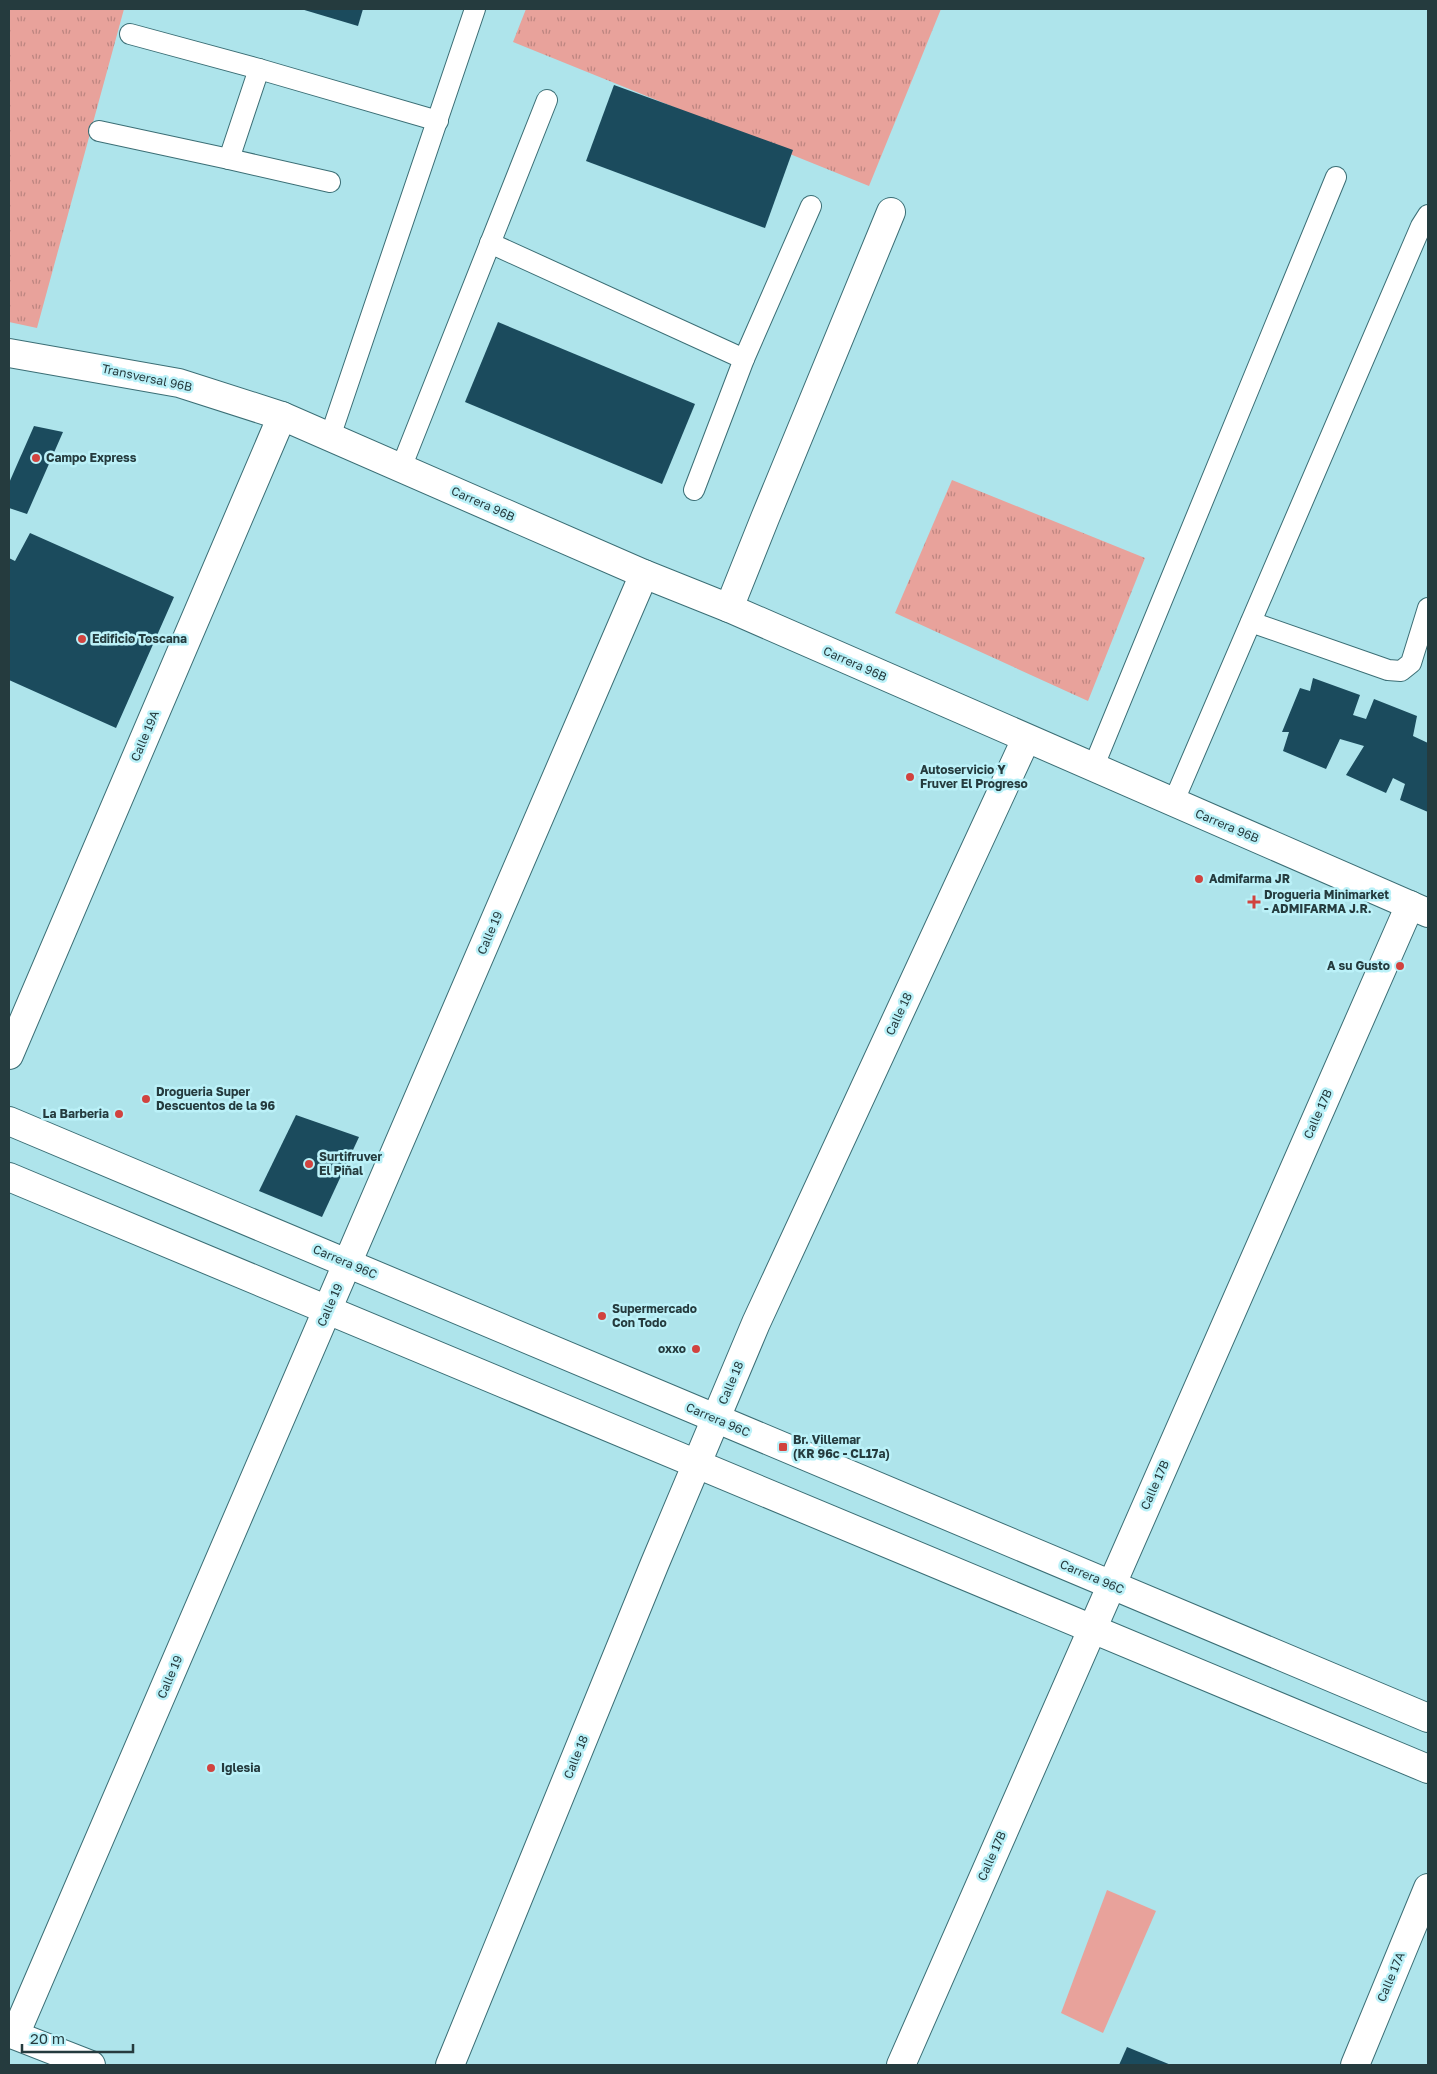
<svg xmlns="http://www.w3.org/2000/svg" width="1437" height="2074" viewBox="0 0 1437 2074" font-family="'Golos Text',sans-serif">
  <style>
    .grass { fill: url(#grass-tufts) }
    .pitch { fill: #e8a29b }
    .building { fill: #1b4b5d }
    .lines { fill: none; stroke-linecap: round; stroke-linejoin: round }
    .lane-casing { stroke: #3b6e75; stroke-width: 22 }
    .street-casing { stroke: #3b6e75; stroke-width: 30 }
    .secondary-casing { stroke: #3b6e75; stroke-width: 30 }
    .lane { stroke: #fff; stroke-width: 20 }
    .street { stroke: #fff; stroke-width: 28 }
    .secondary { stroke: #fff; stroke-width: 28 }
    .poi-dot { fill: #d1433f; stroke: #bbf1f8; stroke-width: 2 }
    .labels { text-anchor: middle; stroke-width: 5; stroke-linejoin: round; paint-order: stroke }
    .street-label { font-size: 12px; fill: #253b3e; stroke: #bbf1f8 }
    .poi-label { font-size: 12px; font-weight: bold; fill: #253b3e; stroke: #bbf1f8; text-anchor: start }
  </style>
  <defs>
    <pattern id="grass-tufts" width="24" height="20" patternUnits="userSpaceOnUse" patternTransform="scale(1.25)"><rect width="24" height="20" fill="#e8a29b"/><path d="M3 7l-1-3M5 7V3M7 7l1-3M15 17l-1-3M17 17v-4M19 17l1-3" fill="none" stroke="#bc8580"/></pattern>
  </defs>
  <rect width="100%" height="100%" fill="#aee4eb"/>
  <g class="grass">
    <polygon points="9,9 124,9 37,328 9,322"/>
    <polygon points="526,9 941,9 869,186 513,42"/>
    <polygon points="952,480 1145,558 1088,701 895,613"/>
  </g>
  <polygon class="pitch" points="1107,1890 1156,1911 1103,2033 1061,2013"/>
  <g class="building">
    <polygon points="301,9 363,9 358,26"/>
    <polygon points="614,85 793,150 765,228 586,161"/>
    <polygon points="498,322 695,404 662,484 465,402"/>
    <polygon points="34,426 63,432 27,514 9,508 9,483"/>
    <polygon points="30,533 174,597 116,728 9,680 9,558 15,561"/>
    <polygon points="1313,678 1360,695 1353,715 1366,719 1374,699 1417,716 1413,736 1428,743 1428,812 1400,800 1405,784 1393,778 1386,793 1346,775 1364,746 1340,739 1326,769 1283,751 1289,732 1282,732 1300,688 1310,691"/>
    <polygon points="296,1115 359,1137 322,1217 259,1191"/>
    <polygon points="1127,2047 1171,2065 1119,2065"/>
  </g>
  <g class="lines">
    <defs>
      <g id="lane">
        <polyline points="130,34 259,69 438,121"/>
        <polyline points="259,69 229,159 330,182"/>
        <polyline points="99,131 229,159"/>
        <polyline points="490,243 744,359"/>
        <polyline points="330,437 475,9"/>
        <polyline points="401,468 547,100"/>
        <polyline points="694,490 744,359 811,206"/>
        <polyline points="1251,622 1388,670 1401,671 1411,663 1428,608"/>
        <polyline points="1093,768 1336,177"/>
        <polyline points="1173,803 1421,226 1428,215"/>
      </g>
      <g id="street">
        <polyline points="9,353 179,383 282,416 644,574 729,608 1428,913"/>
        <polyline points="729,608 765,518 891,212"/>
        <polyline points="9,1055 282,416"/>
        <polyline points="9,2033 91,2065"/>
        <polyline points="15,2035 644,574"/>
        <polyline points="450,2065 655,1563 756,1323 1026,739"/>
        <polyline points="901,2065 1410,905"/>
        <polyline points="1355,2065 1428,1888"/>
      </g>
      <g id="secondary">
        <polyline points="9,1121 1428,1718"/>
        <polyline points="9,1177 1428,1769"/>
      </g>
    </defs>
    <use href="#lane" class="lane-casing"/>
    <use href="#street" class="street-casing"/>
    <use href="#secondary" class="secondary-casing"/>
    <use href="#lane" class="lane"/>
    <use href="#street" class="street"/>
    <use href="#secondary" class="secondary"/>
  </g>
  <g class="poi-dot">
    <circle cx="36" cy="458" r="5"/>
    <circle cx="82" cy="639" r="5"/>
    <circle cx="910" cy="777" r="5"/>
    <circle cx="1199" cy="879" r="5"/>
    <path d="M1251.5 894.5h5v5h5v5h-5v5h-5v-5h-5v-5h5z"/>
    <circle cx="1400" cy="966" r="5"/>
    <circle cx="146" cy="1099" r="5"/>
    <circle cx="119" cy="1114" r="5"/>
    <circle cx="309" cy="1164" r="5"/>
    <circle cx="602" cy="1316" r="5"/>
    <circle cx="696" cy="1349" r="5"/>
    <rect x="778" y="1442" width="10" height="10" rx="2.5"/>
    <circle cx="211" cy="1768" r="5"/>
  </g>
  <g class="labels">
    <g class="street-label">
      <text transform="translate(147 378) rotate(12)" y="4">Transversal 96B</text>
      <text transform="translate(483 504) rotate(24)" y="4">Carrera 96B</text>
      <text transform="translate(855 664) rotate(24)" y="4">Carrera 96B</text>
      <text transform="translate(145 736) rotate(-67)" y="4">Calle 19A</text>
      <text transform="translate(1227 826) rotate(23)" y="4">Carrera 96B</text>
      <text transform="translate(490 933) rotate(-67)" y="4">Calle 19</text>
      <text transform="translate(899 1014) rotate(-65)" y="4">Calle 18</text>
      <text transform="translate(1318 1114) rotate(-66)" y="4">Calle 17B</text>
      <text transform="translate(345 1262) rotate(23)" y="4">Carrera 96C</text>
      <text transform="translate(330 1305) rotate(-66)" y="4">Calle 19</text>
      <text transform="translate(731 1383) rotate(-67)" y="4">Calle 18</text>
      <text transform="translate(718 1420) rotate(23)" y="4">Carrera 96C</text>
      <text transform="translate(1155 1485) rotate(-66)" y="4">Calle 17B</text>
      <text transform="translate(1092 1577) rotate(23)" y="4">Carrera 96C</text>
      <text transform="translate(170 1677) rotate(-67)" y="4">Calle 19</text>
      <text transform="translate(576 1757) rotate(-68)" y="4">Calle 18</text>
      <text transform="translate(992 1856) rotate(-66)" y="4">Calle 17B</text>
      <text transform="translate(1391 1977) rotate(-67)" y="4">Calle 17A</text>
    </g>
    <g class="poi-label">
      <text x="46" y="462">Campo Express</text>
      <text x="92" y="643">Edificio Toscana</text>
      <text x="920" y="774">Autoservicio Y<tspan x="920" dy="14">Fruver El Progreso</tspan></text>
      <text x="1209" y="883">Admifarma JR</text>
      <text x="1264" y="899">Drogueria Minimarket<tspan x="1264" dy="14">- ADMIFARMA J.R.</tspan></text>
      <text x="1390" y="970" text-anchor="end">A su Gusto</text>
      <text x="156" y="1096">Drogueria Super<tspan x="156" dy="14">Descuentos de la 96</tspan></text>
      <text x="109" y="1118" text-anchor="end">La Barberia</text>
      <text x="319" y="1161">Surtifruver<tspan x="319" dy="14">El Piñal</tspan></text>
      <text x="612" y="1313">Supermercado<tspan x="612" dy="14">Con Todo</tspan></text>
      <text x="686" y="1353" text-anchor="end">oxxo</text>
      <text x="793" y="1444">Br. Villemar<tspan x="793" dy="14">(KR 96c - CL17a)</tspan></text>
      <text x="221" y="1772">Iglesia</text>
    </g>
  </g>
  <rect width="1437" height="2074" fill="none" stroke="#253b3e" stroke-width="20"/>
  <path d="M22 2044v8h111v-8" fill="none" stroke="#253b3e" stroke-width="2.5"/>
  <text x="30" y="2044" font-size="15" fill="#253b3e" stroke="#bbf1f8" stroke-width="4" paint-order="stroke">20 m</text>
</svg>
